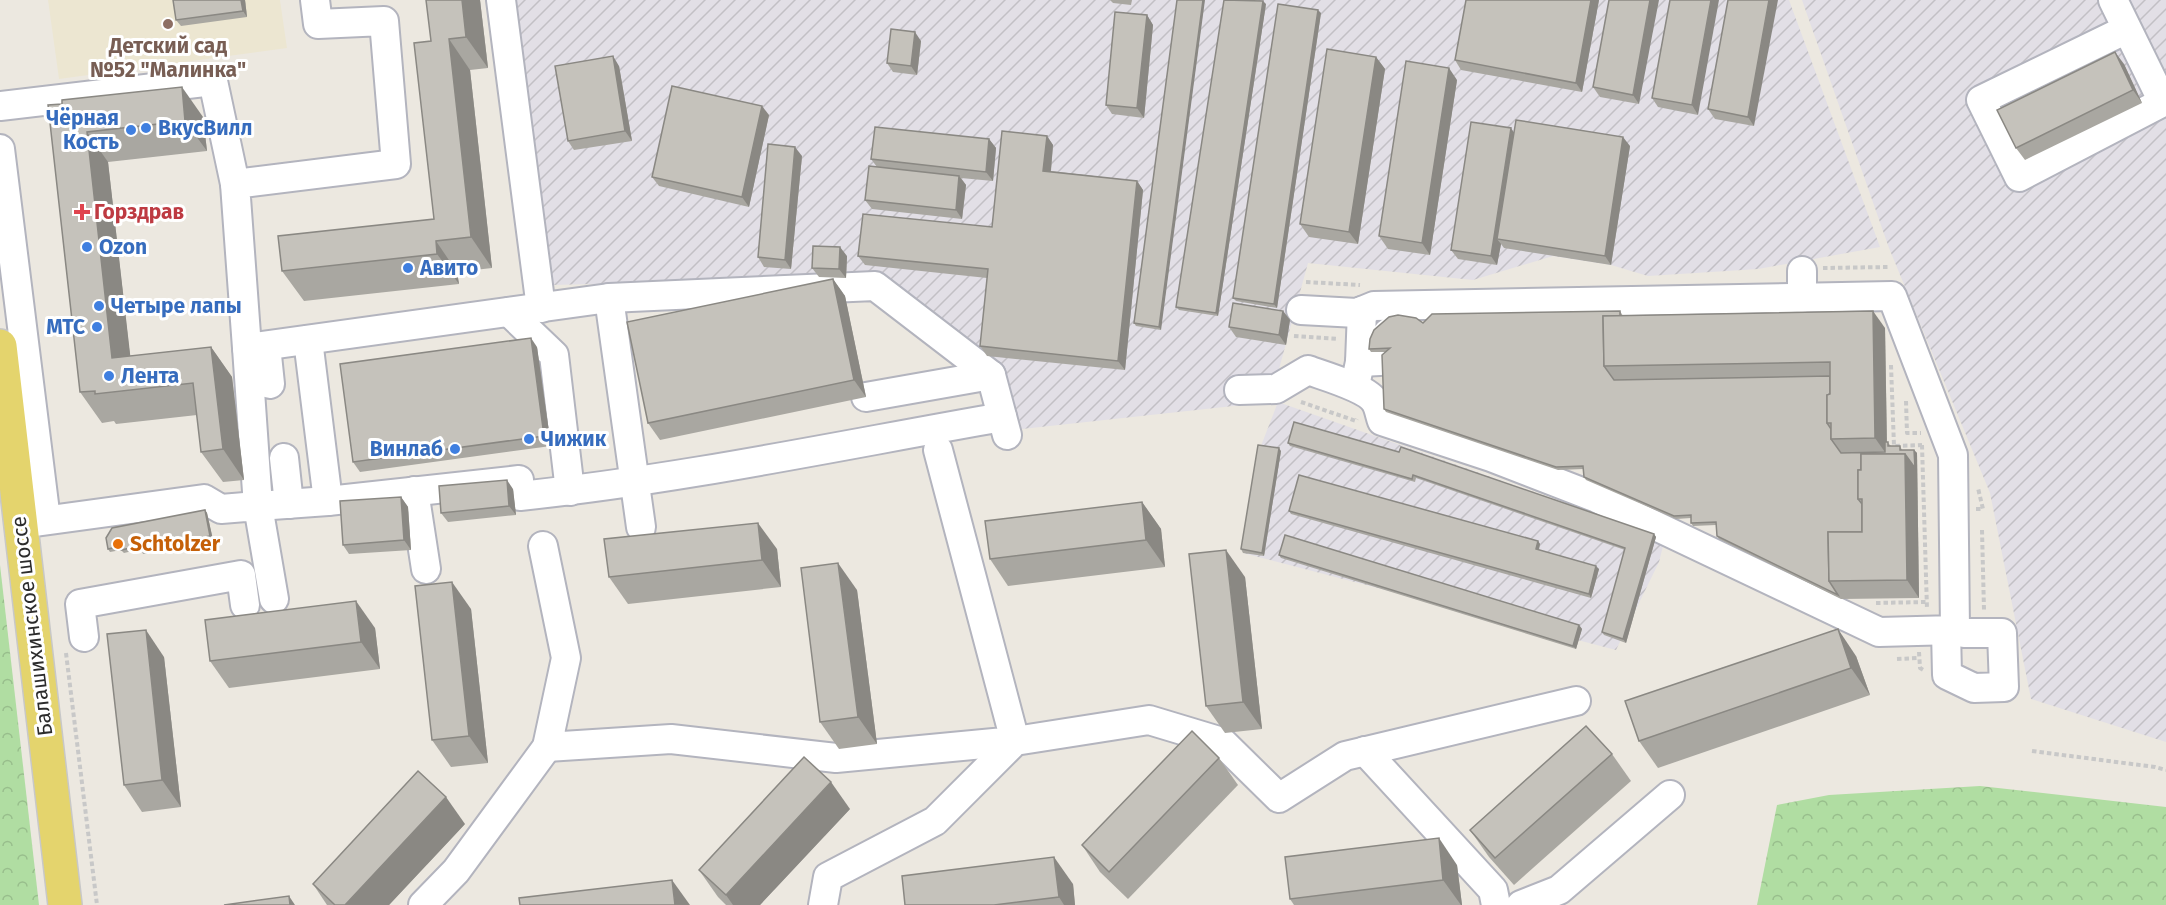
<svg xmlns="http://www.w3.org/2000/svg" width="2166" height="905" viewBox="0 0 2166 905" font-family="'Fira Sans',sans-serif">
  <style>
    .industrial { fill: url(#industrial-furrows) }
    .education { fill: #ece6d1 }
    .forest { fill: url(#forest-crowns) }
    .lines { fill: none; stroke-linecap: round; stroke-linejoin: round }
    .minor-casing { stroke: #b3b4be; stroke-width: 32 }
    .major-casing { stroke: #c8c8c8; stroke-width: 36 }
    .path { stroke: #c8c8c8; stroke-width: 4; stroke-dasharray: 4.5 3; stroke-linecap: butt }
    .minor { stroke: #fff; stroke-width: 28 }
    .major { stroke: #e4d46d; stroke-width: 33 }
    .wall { fill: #a9a7a1 }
    .shaded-wall { fill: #8a8883 }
    .building { fill: #c5c2bb; stroke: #8a8883; stroke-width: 1.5 }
    .education-dot { fill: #8d6e63; stroke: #fff; stroke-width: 2 }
    .shop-dot { fill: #3f7fe0; stroke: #fff; stroke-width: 2 }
    .health-dot { fill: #e0444e; stroke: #fff; stroke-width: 2 }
    .food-dot { fill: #e8710a; stroke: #fff; stroke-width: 2 }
    .labels { text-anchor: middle; stroke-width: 6; stroke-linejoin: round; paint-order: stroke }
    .education-label { font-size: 21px; font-weight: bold; fill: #785e54; stroke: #fff }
    .shop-label { font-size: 21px; font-weight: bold; fill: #366cbe; stroke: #fff; text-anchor: start }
    .health-label { font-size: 21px; font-weight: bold; fill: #be3a42; stroke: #fff; text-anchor: start }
    .food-label { font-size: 21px; font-weight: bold; fill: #c56008; stroke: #fff; text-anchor: start }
    .street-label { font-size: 21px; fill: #2c2c2c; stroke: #fff }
  </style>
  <defs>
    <pattern id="industrial-furrows" width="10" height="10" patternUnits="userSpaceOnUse" patternTransform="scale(1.5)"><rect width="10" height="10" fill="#e2dfe6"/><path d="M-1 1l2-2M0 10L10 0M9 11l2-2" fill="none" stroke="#c2c0c5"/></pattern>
    <pattern id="forest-crowns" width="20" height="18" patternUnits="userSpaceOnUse" patternTransform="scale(1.5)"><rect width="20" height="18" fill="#b0dda2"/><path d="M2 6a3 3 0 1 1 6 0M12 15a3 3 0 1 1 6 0" fill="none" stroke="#98be8c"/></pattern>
  </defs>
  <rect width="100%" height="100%" fill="#ece8e0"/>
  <g class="industrial">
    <polygon points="494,0 1789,0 1880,247 1758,269 1648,276 1611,265 1553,256 1473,280 1308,263 1270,402 1022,429 1006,376 879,277 552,285"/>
    <polygon points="1802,0 2166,0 2166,742 2031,699 1990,493 1889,248"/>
    <polygon points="1278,402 1665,538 1659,562 1616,650 1243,553 1259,451"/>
  </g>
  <polygon class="education" points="48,0 280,0 287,48 59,79"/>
  <g class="forest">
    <polygon points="0,565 39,905 0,905"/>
    <polygon points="1980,786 2166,807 2166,905 1757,905 1777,805 1829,795"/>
  </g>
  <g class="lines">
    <defs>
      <g id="minor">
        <polyline points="315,0 318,24 384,21 396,164 235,184 247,348 609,298 641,527"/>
        <polyline points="501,0 541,308"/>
        <polyline points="2113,0 2163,102 2019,177 1981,100 2127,29"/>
        <polyline points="0,106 213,81 235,184"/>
        <polyline points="0,149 46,520"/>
        <polyline points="1802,271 1802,298"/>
        <polyline points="609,298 875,286 991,375 1007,435"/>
        <polyline points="509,312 554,355 570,491"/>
        <polyline points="308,340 328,501"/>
        <polyline points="266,346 270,384"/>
        <path d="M247,348L258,506L328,501L519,480L520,496C682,479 842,445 1002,417"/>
        <path d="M1360,362L1380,361C1379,343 1384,330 1403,326"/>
        <polyline points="1356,381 1360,362 1362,311"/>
        <path d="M1239,390L1276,389L1308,370C1324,376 1368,388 1376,403C1379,408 1380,416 1382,421L1491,457L1597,498L1879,632L1955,630L1953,455L1892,296L1374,306L1357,313L1301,310"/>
        <polyline points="866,397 991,375"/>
        <polyline points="284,458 289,504"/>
        <polyline points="414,491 426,569"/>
        <polyline points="28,523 204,499 221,509 258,506 274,599"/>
        <polyline points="543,546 566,658 547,747 671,739 836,758 1015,741 938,450"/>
        <polyline points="1946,630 1947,675 1974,688 2004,687 2002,633 1964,633 1955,630"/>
        <polyline points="84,637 80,604 241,575 245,605"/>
        <polyline points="1365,751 1493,890 1496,905"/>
        <polyline points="423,905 456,871 547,747"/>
        <polyline points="823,905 828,877 935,821 1015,741 1149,720 1222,742 1279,798 1345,756 1576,701"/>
        <polyline points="1521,905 1559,890 1670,795"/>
      </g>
      <polyline id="major" points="0,346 65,905"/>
    </defs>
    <use href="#minor" class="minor-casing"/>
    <use href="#major" class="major-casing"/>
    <g class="path">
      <polyline points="1823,268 1889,267"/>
      <polyline points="1306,282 1360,285"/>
      <polyline points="1294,336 1338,339"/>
      <polyline points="1891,365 1894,446 1922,445"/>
      <polyline points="1906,401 1907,433 1921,433"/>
      <polyline points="1301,402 1356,421 1357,419"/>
      <polyline points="1922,445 1927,609"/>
      <polyline points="1976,509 1983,509 1978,488"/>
      <polyline points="1982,530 1984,610"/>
      <polyline points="1876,603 1926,602"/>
      <polyline points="1919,652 1920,668 1925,671"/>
      <polyline points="66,653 97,905"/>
      <polyline points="1897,659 1919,658"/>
      <polyline points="2032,751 2155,767 2166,770"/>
    </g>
    <use href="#minor" class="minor"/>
    <use href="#major" class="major"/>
  </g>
  <g class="wall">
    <polygon points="173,0 245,0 247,17 181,26 176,20"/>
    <polygon points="480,0 488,68 470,70 492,268 457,272 459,284 304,301 282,271 434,219 431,41"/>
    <polygon points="1110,0 1132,0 1131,5 1113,3"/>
    <polygon points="1177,0 1161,330 1136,326 1134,323"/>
    <polygon points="1466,0 1599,0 1582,92 1461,70 1455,60"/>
    <polygon points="1609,0 1639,104 1600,97 1593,87"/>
    <polygon points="1670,0 1698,115 1658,107 1652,98"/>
    <polygon points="1728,0 1754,126 1715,119 1708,109"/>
    <polygon points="1266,4 1218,316 1179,310 1176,307"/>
    <polygon points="1321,13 1277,308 1236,301 1233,298"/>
    <polygon points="1147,15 1153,25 1144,118 1112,114 1106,105"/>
    <polygon points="921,41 917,75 893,72 887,63"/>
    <polygon points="1376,57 1385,69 1358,244 1309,237 1300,224"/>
    <polygon points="2124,64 2142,103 2025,160 2016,148"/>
    <polygon points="619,66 632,141 574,150 568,141"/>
    <polygon points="1457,80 1430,255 1388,249 1379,236"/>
    <polygon points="48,105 203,117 207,151 108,162 130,356 211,347 232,377 244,480 223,482 201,452 197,415 116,424 114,421 102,423 80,392"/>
    <polygon points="769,115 749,207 659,186 652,177"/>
    <polygon points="1514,133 1630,146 1611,265 1504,248 1501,244 1497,265 1458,259 1451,250"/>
    <polygon points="1047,136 1053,145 1051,171 1137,181 1143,190 1125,370 987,356 980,346 987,278 865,265 858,256 992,227"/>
    <polygon points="989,139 996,148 993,181 961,178 966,185 962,219 872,209 865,200 877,167 871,159"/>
    <polygon points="802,156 791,269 764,267 758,257"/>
    <polygon points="847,256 846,278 819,277 812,268"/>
    <polygon points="833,279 845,296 866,397 660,440 648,423"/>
    <polygon points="1283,311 1290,320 1286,345 1236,337 1229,327"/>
    <polygon points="1620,311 1623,316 1885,328 1887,442 1891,446 1900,446 1902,450 1914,450 1917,453 1919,598 1841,599 1719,539 1717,536 1716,525 1693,526 1691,523 1691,518 1676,519 1586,480 1584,477 1584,469 1558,470 1386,412 1384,409 1386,352 1371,352 1369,349 1423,323"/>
    <polygon points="537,347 551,446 360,472 353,462"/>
    <polygon points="1288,443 1654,534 1656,537 1626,643 1604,635 1602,632 1625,550 1416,478 1415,482 1290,446"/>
    <polygon points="1281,451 1264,556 1243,553 1241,549"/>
    <polygon points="513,489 516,515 448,522 441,513"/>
    <polygon points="401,497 408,507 411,550 349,554 343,545"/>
    <polygon points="1142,502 1161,529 1165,567 1008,586 990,559"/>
    <polygon points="205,510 207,513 213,540 143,554 141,549 124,553 121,550 110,552 108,549"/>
    <polygon points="1289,511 1538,541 1540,544 1539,550 1599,569 1591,598 1291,514"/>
    <polygon points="777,549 781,587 628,604 609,577"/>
    <polygon points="1279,555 1579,625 1582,629 1576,649 1281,558"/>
    <polygon points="1245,577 1262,729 1225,733 1206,706"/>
    <polygon points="857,590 877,744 839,749 820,722"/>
    <polygon points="471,609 488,763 451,767 432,740"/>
    <polygon points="375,628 380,669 229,688 210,661"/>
    <polygon points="1856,656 1870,695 1658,768 1639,741"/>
    <polygon points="164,657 181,807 142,812 124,785"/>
    <polygon points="1612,754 1631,781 1514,885 1489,857 1470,830"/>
    <polygon points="1219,758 1238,785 1128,899 1100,872 1082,845"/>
    <polygon points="850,809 760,905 726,905 718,897 699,870"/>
    <polygon points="465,824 389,905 327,905 313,884"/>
    <polygon points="1457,865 1462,905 1294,905 1290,899"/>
    <polygon points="1073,884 1075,905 905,905"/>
  </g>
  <g class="shaded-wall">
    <polygon points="241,0 245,0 247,17 243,11"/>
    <polygon points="462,0 480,0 488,68 466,37"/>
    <polygon points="1203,0 1205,0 1161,330 1159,327"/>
    <polygon points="1591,0 1599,0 1582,92 1576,83"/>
    <polygon points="1650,0 1659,0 1639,104 1633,95"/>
    <polygon points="1711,0 1719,0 1698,115 1692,105"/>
    <polygon points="1769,0 1778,0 1754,126 1748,117"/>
    <polygon points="1263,1 1266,4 1218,316 1216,313"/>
    <polygon points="1318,10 1321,13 1277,308 1274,304"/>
    <polygon points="1147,15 1153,25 1144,118 1137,108"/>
    <polygon points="915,32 921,41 917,75 911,66"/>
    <polygon points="449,39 470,70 492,268 471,237"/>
    <polygon points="2115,52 2124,64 2142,103 2133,90"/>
    <polygon points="613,56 619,66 632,141 625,131"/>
    <polygon points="1376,57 1385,69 1358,244 1349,232"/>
    <polygon points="1449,68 1457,80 1430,255 1422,243"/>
    <polygon points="182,87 203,117 207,151 185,121"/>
    <polygon points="762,106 769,115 749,207 742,197"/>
    <polygon points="1511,128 1517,137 1497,239 1501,244 1497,265 1491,256"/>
    <polygon points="87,132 108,162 134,388 112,358"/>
    <polygon points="1047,136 1053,145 1050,180 1043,171"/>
    <polygon points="1623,137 1630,146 1611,265 1605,256"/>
    <polygon points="989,139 996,148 993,181 986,172"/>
    <polygon points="795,147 802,156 791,269 785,260"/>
    <polygon points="959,176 966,185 962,219 956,210"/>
    <polygon points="1137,181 1143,190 1125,370 1118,361"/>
    <polygon points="436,241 457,272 459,284 437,254"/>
    <polygon points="840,247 847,256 846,278 839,269"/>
    <polygon points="833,279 845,296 866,397 854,380"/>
    <polygon points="1283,311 1290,320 1286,345 1279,335"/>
    <polygon points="1873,311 1885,328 1887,455 1875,438"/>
    <polygon points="531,338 537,347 551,446 544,436"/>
    <polygon points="211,347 232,377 244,480 223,449"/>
    <polygon points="1279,448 1281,451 1264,556 1262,553"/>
    <polygon points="1914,450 1917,453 1919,598 1907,580 1905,454"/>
    <polygon points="507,480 513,489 516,515 509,506"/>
    <polygon points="401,497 408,507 411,550 404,540"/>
    <polygon points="1142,502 1161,529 1165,567 1146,540"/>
    <polygon points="205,510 207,513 213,540 210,536"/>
    <polygon points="758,523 777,549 781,587 762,560"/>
    <polygon points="1654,534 1656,537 1626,643 1623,639"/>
    <polygon points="1538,541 1540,544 1538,552 1536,549"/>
    <polygon points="1226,550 1245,577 1262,729 1243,702"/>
    <polygon points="838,563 857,590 877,744 858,717"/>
    <polygon points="1596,566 1599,569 1591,598 1589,594"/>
    <polygon points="452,582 471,609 488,763 469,736"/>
    <polygon points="356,601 375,628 380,669 361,642"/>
    <polygon points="1579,625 1582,629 1576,649 1573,646"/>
    <polygon points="1838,629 1856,656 1870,695 1851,668"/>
    <polygon points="146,630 164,657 181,807 162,780"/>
    <polygon points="831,782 850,809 760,905 733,905 726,895"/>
    <polygon points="446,797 465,824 389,905 345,905"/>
    <polygon points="1439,838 1457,865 1462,905 1461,905 1443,880"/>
    <polygon points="1054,857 1073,884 1075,905 1064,905 1059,897"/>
    <polygon points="672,880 690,905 675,905"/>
    <polygon points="289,896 295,905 290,905"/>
  </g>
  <g class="building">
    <polygon points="173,0 241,0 243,11 176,20"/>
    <polygon points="426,0 462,0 466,37 449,39 471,237 436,241 437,254 282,271 278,236 434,219 414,43 431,41"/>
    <polygon points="1177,0 1203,0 1159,327 1134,323"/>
    <polygon points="1224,0 1263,1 1216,313 1176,307"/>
    <polygon points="1466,0 1591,0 1576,83 1455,60"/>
    <polygon points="1609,0 1650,0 1633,95 1593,87"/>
    <polygon points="1670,0 1711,0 1692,105 1652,98"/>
    <polygon points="1728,0 1769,0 1748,117 1708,109"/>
    <polygon points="1278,4 1318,10 1274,304 1233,298"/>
    <polygon points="1115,12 1147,15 1137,108 1106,105"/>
    <polygon points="891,29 915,32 911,66 887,63"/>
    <polygon points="1327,49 1376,57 1349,232 1300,224"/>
    <polygon points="2115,52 2133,90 2016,148 1997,110"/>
    <polygon points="613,56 625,131 568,141 555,66"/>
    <polygon points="1406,61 1449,68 1422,243 1379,236"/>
    <polygon points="672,86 762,106 742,197 652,177"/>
    <polygon points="182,87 185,121 87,132 112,358 211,347 223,449 201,452 193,383 95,394 95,391 80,392 48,105 62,104 62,100"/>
    <polygon points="1516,120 1623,137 1605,256 1497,239"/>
    <polygon points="1471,122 1511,128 1491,256 1451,250"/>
    <polygon points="875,127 989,139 986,172 871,159"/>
    <polygon points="1002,131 1047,136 1043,171 1137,181 1118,361 980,346 988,269 858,256 863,214 992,227"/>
    <polygon points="768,144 795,147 785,260 758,257"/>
    <polygon points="869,166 959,176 956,210 865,200"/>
    <polygon points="813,246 840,247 839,269 812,268"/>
    <polygon points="833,279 854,380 648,423 627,322"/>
    <polygon points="1233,303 1283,311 1279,335 1229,327"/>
    <polygon points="1620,311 1620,316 1603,316 1604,366 1614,380 1830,376 1830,394 1827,395 1827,423 1831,429 1831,439 1841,453 1885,452 1885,442 1888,442 1888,446 1900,446 1900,450 1914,450 1915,468 1905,454 1861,454 1861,470 1858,470 1858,499 1862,504 1862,532 1828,532 1829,581 1838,595 1717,536 1716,522 1691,523 1691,515 1674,516 1584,477 1583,466 1556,467 1384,409 1382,355 1390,348 1369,349 1370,339 1374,330 1389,317 1398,315 1416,318 1423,323 1432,314"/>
    <polygon points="1873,311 1875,438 1831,439 1831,423 1827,423 1827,395 1830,394 1830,362 1604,366 1603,316"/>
    <polygon points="531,338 544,436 353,462 340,364"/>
    <polygon points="1294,422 1399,452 1401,447 1654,534 1623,639 1602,632 1625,548 1413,475 1412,479 1288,443"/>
    <polygon points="1258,445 1279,448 1262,553 1241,549"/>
    <polygon points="1861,454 1905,454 1907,580 1829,581 1828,532 1862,532 1862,499 1858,499 1858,470 1861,470"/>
    <polygon points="1299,475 1538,541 1536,549 1596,566 1589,594 1289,511"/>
    <polygon points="507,480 509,506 441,513 439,486"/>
    <polygon points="401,497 404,540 343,545 340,501"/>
    <polygon points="1142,502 1146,540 990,559 985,521"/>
    <polygon points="205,510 210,536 141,550 140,546 121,550 121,546 108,549 106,538 112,528"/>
    <polygon points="758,523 762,560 609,577 604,539"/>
    <polygon points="1285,535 1579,625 1573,646 1279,555"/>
    <polygon points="1226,550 1243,702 1206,706 1189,554"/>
    <polygon points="838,563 858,717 820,722 801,568"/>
    <polygon points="452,582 469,736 432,740 415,586"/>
    <polygon points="356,601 361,642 210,661 205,620"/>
    <polygon points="1838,629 1851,668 1639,741 1625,701"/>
    <polygon points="146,630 162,780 124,785 107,634"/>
    <polygon points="1586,726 1612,754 1495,858 1470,830"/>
    <polygon points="1192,731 1219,758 1109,872 1082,845"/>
    <polygon points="804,757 831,782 726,895 699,870"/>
    <polygon points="418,771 446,797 345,905 335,905 313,884"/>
    <polygon points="1439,838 1443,880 1290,899 1285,857"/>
    <polygon points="1054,857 1059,897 994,905 905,905 902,876"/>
    <polygon points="672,880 675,905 520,905 519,898"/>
    <polygon points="289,896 290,905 224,905"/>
  </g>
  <circle class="education-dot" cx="168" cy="24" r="6"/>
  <g class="shop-dot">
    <circle cx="146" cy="128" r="6"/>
    <circle cx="131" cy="130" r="6"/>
    <circle cx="87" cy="247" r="6"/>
    <circle cx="408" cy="268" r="6"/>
    <circle cx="99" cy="306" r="6"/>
    <circle cx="97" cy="327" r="6"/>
    <circle cx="109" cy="376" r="6"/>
    <circle cx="529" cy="439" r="6"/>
    <circle cx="455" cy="449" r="6"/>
  </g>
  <path class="health-dot" d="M79 203h6v6h6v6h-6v6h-6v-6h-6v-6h6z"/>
  <circle class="food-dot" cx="118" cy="544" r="6"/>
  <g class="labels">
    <g class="education-label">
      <text x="168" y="53">Детский сад<tspan x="168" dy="24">№52 "Малинка"</tspan></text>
    </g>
    <g class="shop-label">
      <text x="119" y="125" text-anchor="end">Чёрная<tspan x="119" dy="24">Кость</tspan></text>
      <text x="158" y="135">ВкусВилл</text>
      <text x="99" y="254">Ozon</text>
      <text x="420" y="275">Авито</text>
      <text x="111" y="313">Четыре лапы</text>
      <text x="85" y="334" text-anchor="end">МТС</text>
      <text x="121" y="383">Лента</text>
      <text x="541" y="446">Чижик</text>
      <text x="443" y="456" text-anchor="end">Винлаб</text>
    </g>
    <g class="health-label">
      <text x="94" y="219">Горздрав</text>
    </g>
    <g class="food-label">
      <text x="130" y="551">Schtolzer</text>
    </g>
    <g class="street-label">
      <text transform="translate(32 626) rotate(-97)" y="7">Балашихинское шоссе</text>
    </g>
  </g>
</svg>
